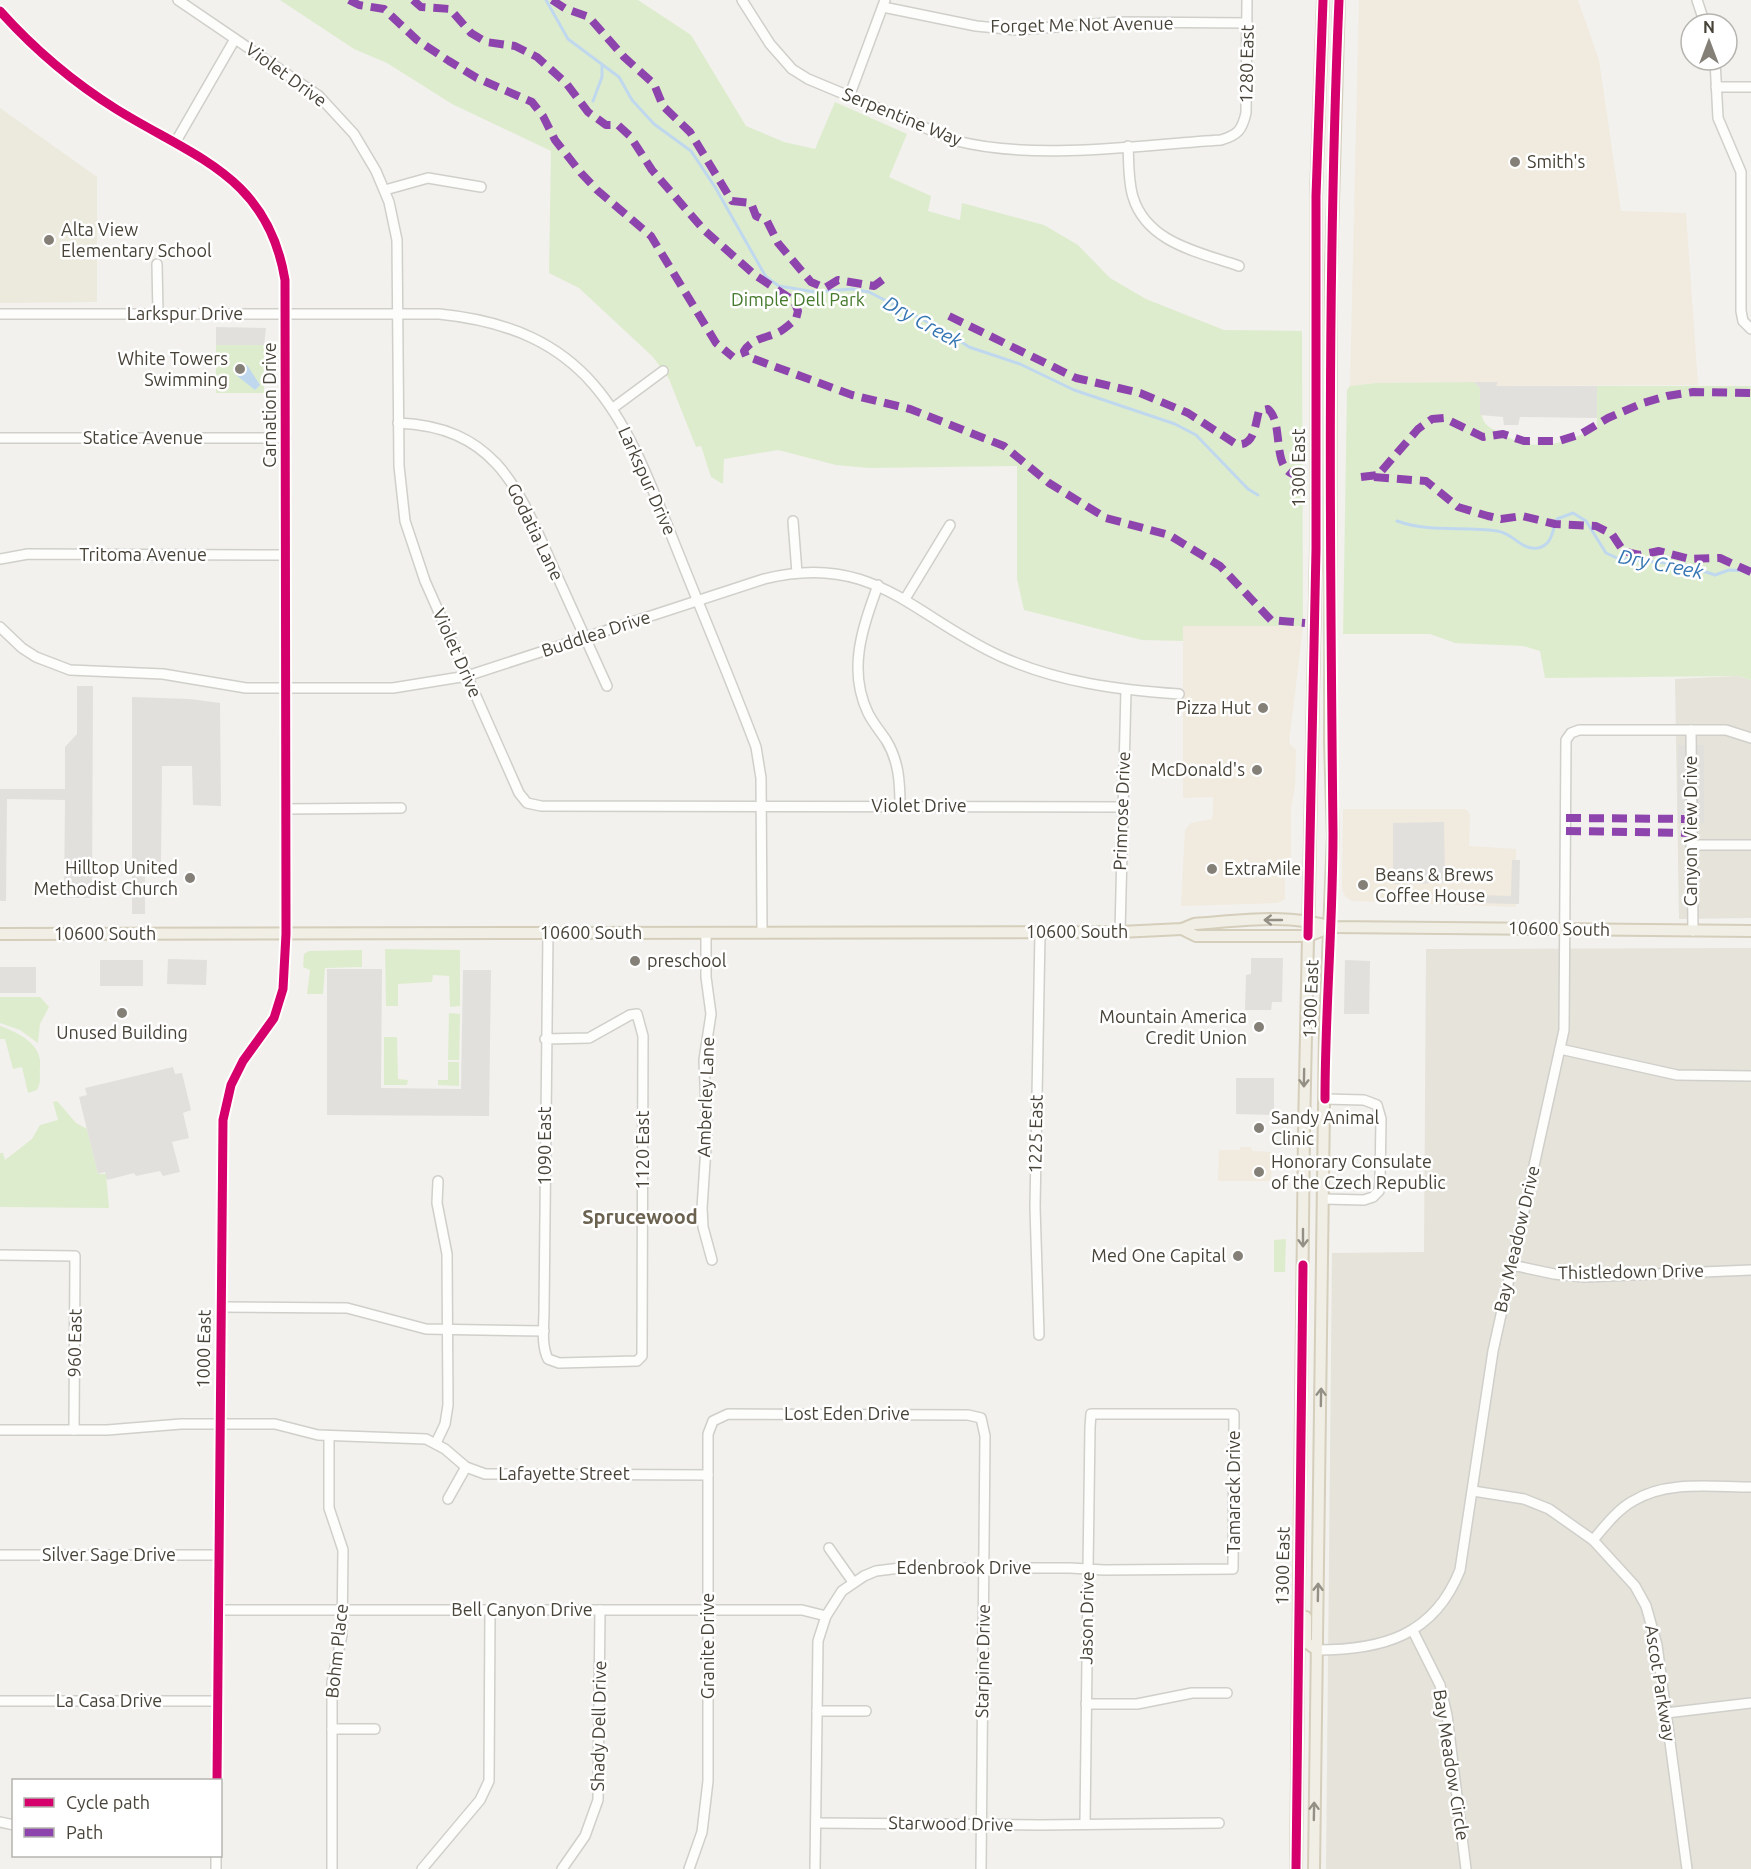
<svg xmlns="http://www.w3.org/2000/svg" width="1751" height="1869" viewBox="0 0 1751 1869" font-family="Ubuntu,sans-serif">
  <style>
    .residential { fill: #e5e3da }
    .commercial { fill: #f1eade }
    .education { fill: #ece9dd }
    .green { fill: #deecce }
    .parking { fill: #e1e0dc }
    .water { fill: #bfd8ee }
    .lines { fill: none; stroke-linecap: round; stroke-linejoin: round }
    .stream { stroke: #bfd8ee; stroke-width: 3 }
    .minor-casing { stroke: #d0cfca; stroke-width: 12 }
    .major-casing { stroke: #d4cebb; stroke-width: 14 }
    .minor { stroke: #fdfdfc; stroke-width: 9 }
    .major { stroke: #f1eee5; stroke-width: 10 }
    .quiet { stroke: #8e44ad; stroke-width: 8; stroke-dasharray: 15 8; stroke-linecap: butt }
    .cycleway-casing { stroke: #fff; stroke-width: 13 }
    .cycleway { stroke: #d6006c; stroke-width: 9 }
    .oneway { stroke: #949086 }
    .poi-dot { fill: #848077; stroke: #fff; stroke-width: 2 }
    .labels { text-anchor: middle; stroke-width: 5; stroke-linejoin: round; paint-order: stroke }
    .street-label { font-size: 18px; fill: #484338; stroke: #fff }
    .poi-label { font-size: 18px; fill: #484338; stroke: #fff; text-anchor: start }
    .park-label { font-size: 18px; fill: #45792c; stroke: #fff }
    .water-label { font-size: 20px; font-style: italic; fill: #3475b2; stroke: #fff }
    .neighbourhood-label { font-size: 20px; font-weight: bold; fill: #6b6250; stroke: #fff }
  </style>
  <rect width="100%" height="100%" fill="#f2f1ed"/>
  <g class="residential">
    <polygon points="1738,676 1751,680 1751,918 1679,919 1675,679"/>
    <polygon points="1751,948 1751,1869 1326,1869 1332,1253 1424,1252 1426,949"/>
  </g>
  <g class="commercial">
    <polygon points="1359,0 1578,0 1599,60 1621,211 1686,213 1698,385 1495,386 1496,382 1487,382 1376,383 1350,386"/>
    <polygon points="1183,626 1303,626 1289,743 1296,750 1295,786 1291,807 1291,857 1285,864 1285,899 1278,903 1181,906 1185,830 1191,823 1212,819 1213,815 1213,797 1183,798"/>
    <polygon points="1343,809 1466,809 1470,815 1469,846 1516,849 1516,907 1352,901 1345,896 1342,889"/>
    <polygon points="1240,1147 1251,1147 1252,1151 1272,1152 1271,1181 1218,1181 1219,1150 1240,1150"/>
  </g>
  <polygon class="education" points="0,108 97,177 97,302 0,303"/>
  <g class="green">
    <polygon points="280,0 638,0 691,35 746,126 784,142 815,149 835,102 907,134 889,177 931,196 928,211 960,220 962,203 1044,225 1078,245 1110,278 1146,299 1224,330 1302,331 1303,626 1183,626 1183,641 1142,640 1024,610 1017,579 1017,466 869,468 836,465 778,450 724,459 723,484 711,477 701,446 696,447 669,379 653,357 579,288 549,273 551,151 452,104 387,63 354,49"/>
    <rect x="216" y="345" width="48" height="48"/>
    <path d="M1474,382L1480,388C1480,400 1479,414 1485,423C1488,427 1496,431 1501,433C1532,454 1566,444 1597,427V386H1751V680L1738,676L1545,678L1540,651L1523,646L1455,643L1430,634H1343L1347,390L1350,386L1376,383Z"/>
    <polygon points="385,949 460,950 460,1006 450,1007 449,976 433,975 432,982 398,984 398,1006 386,1006"/>
    <polygon points="362,950 362,967 325,968 323,994 307,994 310,970 303,967 304,954 309,951"/>
    <polygon points="0,997 40,997 49,1007 40,1024 38,1043 20,1030 0,1023"/>
    <polygon points="449,1013 460,1014 459,1060 448,1060"/>
    <path d="M0,1026C20,1033 43,1045 40,1067C39,1077 42,1080 37,1090L28,1093L22,1067L13,1069L5,1039H0Z"/>
    <polygon points="384,1037 397,1037 398,1079 408,1080 407,1085 384,1085"/>
    <polygon points="448,1062 459,1062 459,1086 438,1085 438,1080 448,1080"/>
    <polygon points="57,1101 76,1123 87,1129 98,1174 106,1174 109,1208 0,1207 0,1153 3,1153 5,1160 32,1139 40,1125 58,1120 53,1102"/>
    <polygon points="1286,1239 1285,1272 1274,1272 1274,1240"/>
  </g>
  <g class="parking">
    <polygon points="216,327 266,328 264,345 216,345"/>
    <polygon points="1474,382 1498,382 1496,386 1597,386 1597,418 1520,417 1518,425 1504,425 1503,417 1480,415 1480,388"/>
    <polygon points="77,686 93,686 92,898 64,898 65,800 7,799 6,901 0,901 0,789 65,789 65,747 77,734"/>
    <polygon points="132,697 190,699 220,703 221,806 193,805 192,766 162,766 161,862 145,875 145,914 132,914"/>
    <rect x="1678" y="745" width="26" height="78"/>
    <polygon points="1444,822 1445,883 1393,884 1393,823"/>
    <polygon points="1512,860 1520,860 1519,904 1477,903 1477,895 1511,896"/>
    <polygon points="1251,958 1283,958 1282,1002 1272,1002 1271,1010 1245,1010 1246,975 1251,974"/>
    <polygon points="168,959 207,960 206,985 167,984"/>
    <rect x="100" y="960" width="43" height="26"/>
    <polygon points="1345,960 1370,961 1369,1014 1344,1014"/>
    <rect x="0" y="967" width="36" height="26"/>
    <polygon points="327,969 382,969 381,1088 461,1089 463,970 491,970 489,1116 327,1115"/>
    <polygon points="173,1067 175,1074 182,1073 191,1110 183,1113 189,1138 172,1142 180,1172 163,1176 160,1171 136,1176 134,1173 107,1180 105,1172 98,1174 79,1097 87,1095 85,1088"/>
    <polygon points="1236,1078 1274,1078 1274,1115 1236,1114"/>
  </g>
  <polygon class="water" points="247,365 260,385 255,390 236,375"/>
  <g class="lines">
    <g class="stream">
      <polyline points="546,0 568,39 619,77 632,100 654,124 691,151 715,187 766,277 779,286 815,292 852,289 869,292 945,331 969,347 1020,364 1074,390 1175,424 1196,435 1248,489 1258,495"/>
      <polyline points="593,101 602,77 602,66"/>
      <path d="M1397,521C1430,533 1463,526 1497,531C1514,533 1521,551 1538,548C1553,545 1552,530 1557,519L1573,513L1586,521L1606,553L1617,558L1685,565L1715,575L1729,570L1751,571"/>
    </g>
    <defs>
      <g id="minor">
        <polyline points="178,0 319,96 354,134 376,171 389,202 397,240 399,466 405,521 425,581 519,793 527,803 541,806 1122,807"/>
        <path d="M742,0L770,44L792,69L808,79L957,141C1036,161 1139,145 1221,140C1238,135 1242,130 1246,113L1247,0"/>
        <polyline points="1697,0 1705,24"/>
        <polyline points="883,7 976,26 1017,30 1119,22 1247,23"/>
        <path d="M0,11C34,49 73,82 116,109C195,158 268,176 285,280L286,934L283,989L274,1018L243,1061L231,1085L223,1120L217,1780"/>
        <polyline points="1715,60 1718,118 1741,172 1741,311 1743,321 1751,329"/>
        <polyline points="1716,87 1751,87"/>
        <polyline points="849,97 885,0"/>
        <polyline points="175,143 235,39"/>
        <path d="M1128,146C1129,162 1128,181 1133,197C1147,243 1199,252 1239,266"/>
        <polyline points="385,190 428,178 481,187"/>
        <polyline points="157,264 158,314"/>
        <path d="M0,314H439C600,330 627,426 680,557C705,620 732,683 756,747L761,778L762,932"/>
        <polyline points="613,408 663,371"/>
        <path d="M398,423C497,427 519,490 554,569C572,608 589,647 607,686"/>
        <polyline points="0,438 286,438"/>
        <polyline points="793,521 797,573"/>
        <polyline points="0,559 28,554 286,555"/>
        <path d="M878,585C863,627 847,669 868,713C873,723 880,731 886,740C899,761 900,783 900,806"/>
        <polyline points="905,599 950,525"/>
        <path d="M0,627L22,648L36,657L70,670L163,674L246,688H393L467,676L764,579C874,551 913,617 1002,657C1058,682 1118,690 1179,694"/>
        <polyline points="1691,730 1693,931"/>
        <polyline points="286,809 401,808"/>
        <polyline points="1691,845 1751,845"/>
        <polyline points="1120,932 1126,690"/>
        <polyline points="706,933 706,977 711,1014 704,1060 707,1132 702,1208 703,1227 712,1260"/>
        <path d="M545,1039L589,1038L630,1015L637,1014L643,1036L642,1348V1356L637,1361L559,1363L548,1359C541,1345 544,1326 544,1311L548,933"/>
        <polyline points="1560,1049 1677,1075 1751,1076"/>
        <polyline points="1324,1199 1364,1200 1373,1197 1379,1191 1380,1182 1381,1119 1377,1105 1364,1100 1325,1099"/>
        <polyline points="643,1218 683,1218"/>
        <polyline points="0,1255 75,1256 74,1430"/>
        <polyline points="1512,1265 1554,1274 1584,1277 1751,1270"/>
        <polyline points="221,1307 347,1308 426,1329 544,1331"/>
        <polyline points="1039,1335 1035,1207 1040,932"/>
        <polyline points="0,1430 107,1430 181,1424 275,1424 318,1435 426,1439 445,1449 466,1467 485,1474 708,1475"/>
        <polyline points="329,1436 329,1508 343,1550 342,1635 332,1682 332,1869"/>
        <polyline points="436,1443 445,1424 448,1405 447,1254 437,1203 438,1181"/>
        <polyline points="1473,1491 1524,1499 1549,1509 1593,1540 1635,1586 1646,1606 1657,1645 1687,1869"/>
        <polyline points="448,1499 466,1467"/>
        <path d="M1593,1540C1605,1526 1617,1510 1633,1501C1667,1480 1713,1487 1751,1487"/>
        <polyline points="829,1548 853,1582"/>
        <polyline points="0,1555 218,1555"/>
        <polyline points="218,1610 802,1610 826,1616"/>
        <polyline points="1413,1631 1440,1685 1447,1715 1466,1869"/>
        <path d="M1317,1650C1382,1650 1434,1636 1460,1570L1493,1351L1564,1030L1566,740L1571,733L1579,730H1726L1751,738"/>
        <polyline points="0,1701 217,1701"/>
        <polyline points="1086,1704 1137,1704 1192,1693 1227,1693"/>
        <polyline points="817,1711 866,1711"/>
        <polyline points="1666,1713 1751,1703"/>
        <polyline points="332,1729 375,1729"/>
        <polyline points="0,1822 14,1825"/>
        <polyline points="816,1823 1040,1825 1219,1823"/>
        <polyline points="216,1869 216,1856"/>
        <polyline points="422,1869 480,1800 489,1781 490,1611"/>
        <polyline points="562,1869 585,1836 598,1800 600,1610"/>
        <polyline points="689,1869 702,1832 708,1781 708,1434 713,1421 728,1414 968,1415 981,1418 985,1436 981,1869"/>
        <polyline points="815,1869 818,1641 826,1616 842,1591 864,1576 876,1571 900,1568 1070,1568 1104,1570 1233,1569 1234,1414 1091,1414 1090,1427 1088,1569 1088,1580 1085,1823"/>
      </g>
      <g id="major">
        <polyline points="1182,929 1196,936 1308,936 1331,927"/>
        <path d="M0,934L1120,932L1182,929L1194,924C1239,921 1287,913 1331,927L1751,931"/>
        <polyline points="1306,1617 1306,1642 1317,1650"/>
        <polyline points="1296,1869 1304,1131 1316,549 1316,196 1323,0"/>
        <polyline points="1314,1869 1325,1028 1333,836 1330,743 1331,268 1339,0"/>
      </g>
    </defs>
    <use href="#minor" class="minor-casing"/>
    <use href="#major" class="major-casing"/>
    <use href="#minor" class="minor"/>
    <use href="#major" class="major"/>
    <g class="quiet">
      <polyline points="349,0 359,5 384,9 417,40 449,61 477,78 532,102 543,116 555,140 581,173 597,190 651,236 716,343 733,357"/>
      <path d="M413,0L421,7L450,9L471,33L486,42L515,46L537,57L566,83L588,112L606,125H618L630,136L652,170L704,230L755,275L794,301L798,311L796,319C791,323 785,329 779,332C767,338 752,338 744,351L746,356L852,395L910,409L1004,446L1049,483L1106,518L1169,535L1220,566L1271,620L1305,623"/>
      <polyline points="552,0 566,9 589,17 624,57 654,84 663,106 690,132 732,201 751,203 756,216 767,221 778,243 811,282 825,288 838,280 874,286 889,275"/>
      <path d="M949,316L1076,378L1140,393L1188,413L1236,444C1255,447 1255,424 1259,411L1268,409C1285,423 1270,473 1298,475"/>
      <polyline points="1361,477 1378,475 1418,429 1432,419 1444,418 1483,437 1503,434 1524,441 1559,441 1581,434 1608,418 1643,403 1667,396 1693,392 1751,393"/>
      <polyline points="1374,477 1426,481 1458,507 1488,516 1501,519 1522,516 1555,524 1596,526 1612,534 1622,549 1630,553 1640,555 1659,551 1690,559 1720,558 1751,572"/>
      <polyline points="1566,818 1691,819"/>
      <polyline points="1566,831 1691,833"/>
    </g>
    <defs>
      <g id="cycleway">
        <path d="M0,11C34,49 73,82 116,109C195,158 268,176 285,280L286,934L283,989L274,1018L243,1061L231,1085L223,1120L217,1780"/>
        <polyline points="1308,936 1316,549 1316,196 1323,0"/>
        <path d="M1325,1099C1325,1011 1333,923 1333,834C1330,556 1327,278 1339,0"/>
        <polyline points="1296,1869 1303,1265"/>
      </g>
    </defs>
    <use href="#cycleway" class="cycleway-casing"/>
    <use href="#cycleway" class="cycleway"/>
  </g>
  <defs><path id="oneway-shaft" d="M-6 0H5M1.5-3L5.5 0L1.5 3" fill="none" stroke-width="1.6" stroke-linecap="round" stroke-linejoin="round" transform="scale(1.5)"/></defs>
  <g class="oneway">
    <use href="#oneway-shaft" transform="translate(1273 920) rotate(180)"/>
    <use href="#oneway-shaft" transform="translate(1304 1078) rotate(91)"/>
    <use href="#oneway-shaft" transform="translate(1303 1238) rotate(90)"/>
    <use href="#oneway-shaft" transform="translate(1321 1397) rotate(-89)"/>
    <use href="#oneway-shaft" transform="translate(1318 1592) rotate(-89)"/>
    <use href="#oneway-shaft" transform="translate(1314 1811) rotate(-89)"/>
  </g>
  <g class="poi-dot">
    <circle cx="1515" cy="162" r="6"/>
    <circle cx="49" cy="240" r="6"/>
    <circle cx="240" cy="369" r="6"/>
    <circle cx="1263" cy="708" r="6"/>
    <circle cx="1257" cy="770" r="6"/>
    <circle cx="1212" cy="869" r="6"/>
    <circle cx="190" cy="878" r="6"/>
    <circle cx="1363" cy="885" r="6"/>
    <circle cx="635" cy="961" r="6"/>
    <circle cx="122" cy="1013" r="6"/>
    <circle cx="1259" cy="1027" r="6"/>
    <circle cx="1259" cy="1128" r="6"/>
    <circle cx="1259" cy="1172" r="6"/>
    <circle cx="1238" cy="1256" r="6"/>
  </g>
  <g class="labels">
    <g class="street-label">
      <text transform="translate(1082 25) rotate(-1)" y="6">Forget Me Not Avenue</text>
      <text transform="translate(1247 64) rotate(-89)" y="6">1280 East</text>
      <text transform="translate(286 75) rotate(36)" y="6">Violet Drive</text>
      <text transform="translate(902 117) rotate(22)" y="6">Serpentine Way</text>
      <text x="185" y="320">Larkspur Drive</text>
      <text transform="translate(270 405) rotate(-90)" y="6">Carnation Drive</text>
      <text x="143" y="444">Statice Avenue</text>
      <text transform="translate(1299 468) rotate(-90)" y="6">1300 East</text>
      <text transform="translate(647 481) rotate(66)" y="6">Larkspur Drive</text>
      <text transform="translate(535 532) rotate(64)" y="6">Godatia Lane</text>
      <text x="143" y="561">Tritoma Avenue</text>
      <text transform="translate(596 634) rotate(-18)" y="6">Buddlea Drive</text>
      <text transform="translate(457 653) rotate(66)" y="6">Violet Drive</text>
      <text x="919" y="812">Violet Drive</text>
      <text transform="translate(1122 811) rotate(-88)" y="6">Primrose Drive</text>
      <text transform="translate(1691 831) rotate(-90)" y="6">Canyon View Drive</text>
      <text transform="translate(1559 929) rotate(1)" y="6">10600 South</text>
      <text x="1077" y="938">10600 South</text>
      <text x="591" y="939">10600 South</text>
      <text x="105" y="940">10600 South</text>
      <text transform="translate(1311 999) rotate(-88)" y="6">1300 East</text>
      <text transform="translate(706 1097) rotate(-88)" y="6">Amberley Lane</text>
      <text transform="translate(1036 1134) rotate(-89)" y="6">1225 East</text>
      <text transform="translate(545 1146) rotate(-90)" y="6">1090 East</text>
      <text transform="translate(643 1150) rotate(-90)" y="6">1120 East</text>
      <text transform="translate(1517 1239) rotate(-77)" y="6">Bay Meadow Drive</text>
      <text transform="translate(1631 1272) rotate(-1)" y="6">Thistledown Drive</text>
      <text transform="translate(75 1343) rotate(-89)" y="6">960 East</text>
      <text transform="translate(204 1349) rotate(-89)" y="6">1000 East</text>
      <text x="847" y="1420">Lost Eden Drive</text>
      <text x="564" y="1480">Lafayette Street</text>
      <text transform="translate(1234 1492) rotate(-90)" y="6">Tamarack Drive</text>
      <text x="109" y="1561">Silver Sage Drive</text>
      <text transform="translate(1283 1566) rotate(-89)" y="6">1300 East</text>
      <text x="964" y="1574">Edenbrook Drive</text>
      <text x="522" y="1616">Bell Canyon Drive</text>
      <text transform="translate(1087 1618) rotate(-89)" y="6">Jason Drive</text>
      <text transform="translate(708 1646) rotate(-90)" y="6">Granite Drive</text>
      <text transform="translate(337 1651) rotate(-84)" y="6">Bohm Place</text>
      <text transform="translate(983 1661) rotate(-89)" y="6">Starpine Drive</text>
      <text transform="translate(1660 1683) rotate(81)" y="6">Ascot Parkway</text>
      <text x="109" y="1707">La Casa Drive</text>
      <text transform="translate(599 1726) rotate(-89)" y="6">Shady Dell Drive</text>
      <text transform="translate(1451 1765) rotate(81)" y="6">Bay Meadow Circle</text>
      <text transform="translate(951 1824) rotate(1)" y="6">Starwood Drive</text>
    </g>
    <g class="poi-label">
      <text x="1527" y="168">Smith's</text>
      <text x="61" y="236">Alta View<tspan x="61" dy="21">Elementary School</tspan></text>
      <text x="228" y="365" text-anchor="end">White Towers<tspan x="228" dy="21">Swimming</tspan></text>
      <text x="1251" y="714" text-anchor="end">Pizza Hut</text>
      <text x="1245" y="776" text-anchor="end">McDonald's</text>
      <text x="178" y="874" text-anchor="end">Hilltop United<tspan x="178" dy="21">Methodist Church</tspan></text>
      <text x="1224" y="875">ExtraMile</text>
      <text x="1375" y="881">Beans &amp; Brews<tspan x="1375" dy="21">Coffee House</tspan></text>
      <text x="647" y="967">preschool</text>
      <text x="1247" y="1023" text-anchor="end">Mountain America<tspan x="1247" dy="21">Credit Union</tspan></text>
      <text x="122" y="1039" text-anchor="middle">Unused Building</text>
      <text x="1271" y="1124">Sandy Animal<tspan x="1271" dy="21">Clinic</tspan></text>
      <text x="1271" y="1168">Honorary Consulate<tspan x="1271" dy="21">of the Czech Republic</tspan></text>
      <text x="1226" y="1262" text-anchor="end">Med One Capital</text>
    </g>
    <g class="park-label">
      <text x="798" y="306">Dimple Dell Park</text>
    </g>
    <g class="water-label">
      <text transform="translate(923 322) rotate(29)" y="7">Dry Creek</text>
      <text transform="translate(1661 564) rotate(11)" y="7">Dry Creek</text>
    </g>
    <g class="neighbourhood-label">
      <text x="640" y="1224">Sprucewood</text>
    </g>
  </g>
  <rect x="12" y="1779" width="210" height="78" fill="#ffffff" stroke="#b6b4af" stroke-width="1.5"/>
  <rect x="24" y="1798" width="30" height="9" fill="#d6006c" stroke="#b6b4af" stroke-width="1.5"/>
  <text x="66" y="1809" font-size="18" fill="#484338">Cycle path</text>
  <rect x="24" y="1828" width="30" height="9" fill="#8e44ad" stroke="#b6b4af" stroke-width="1.5"/>
  <text x="66" y="1839" font-size="18" fill="#484338">Path</text>
  <g transform="translate(1709 42)"><circle r="28" fill="#ffffff" stroke="#b6b4af" stroke-width="1.5"/>
  <path d="M0-4.5L10 22L0 15L-10 22Z" fill="#848077"/>
  <text y="-9" font-size="16" font-weight="bold" text-anchor="middle" fill="#484338">N</text>
  </g>
</svg>
